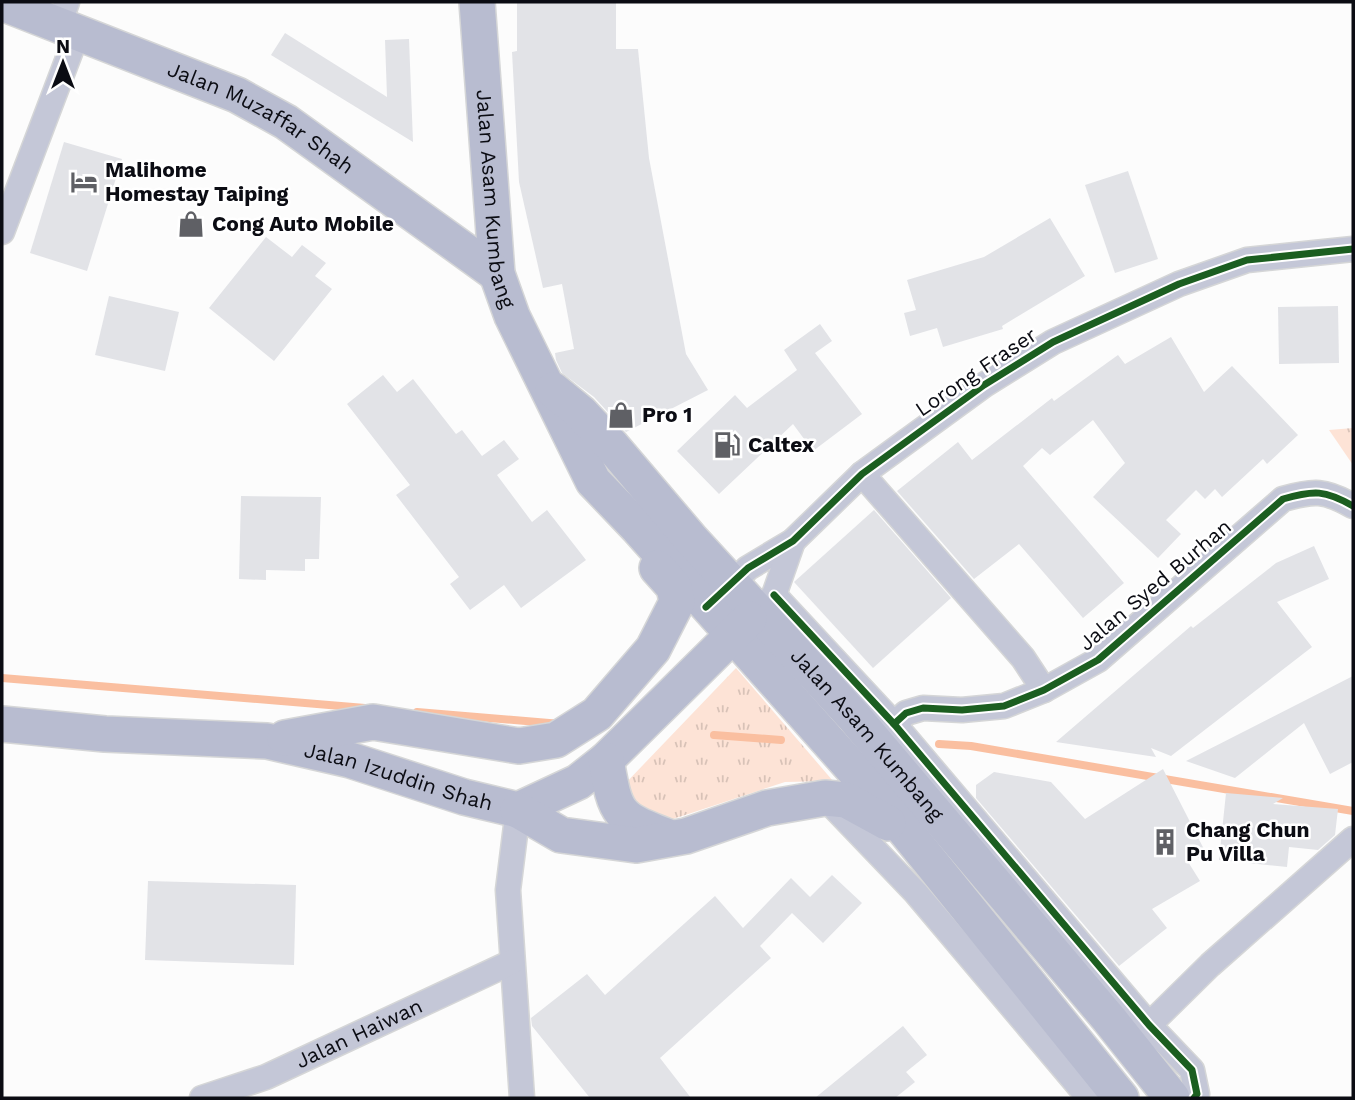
<svg xmlns="http://www.w3.org/2000/svg" width="1355" height="1100" viewBox="0 0 1355 1100" font-family="'Work Sans',sans-serif">
  <style>
    .grass { fill: url(#grass-tufts) }
    .lines { fill: none; stroke-linecap: round; stroke-linejoin: round }
    .stream { stroke: #fabfa0; stroke-width: 8 }
    .building { fill: #e2e3e7 }
    .street-casing { stroke: #d5d6d7; stroke-width: 27 }
    .secondary-casing { stroke: #d5d6d7; stroke-width: 38 }
    .street { stroke: #c4c7d7; stroke-width: 24 }
    .secondary { stroke: #b8bcd0; stroke-width: 35 }
    .cycleway-casing { stroke: #fff; stroke-width: 11 }
    .cycleway { stroke: #1b5e20; stroke-width: 7 }
    .labels { text-anchor: middle; stroke-width: 5; stroke-linejoin: round; paint-order: stroke }
    .street-label { font-size: 21px; fill: #0b0c13; stroke: #fff }
    .poi-label { font-size: 21px; font-weight: bold; fill: #0b0c13; stroke: #fff; text-anchor: start }
  </style>
  <defs>
    <pattern id="grass-tufts" width="24" height="20" patternUnits="userSpaceOnUse" patternTransform="scale(1.75)"><rect width="24" height="20" fill="#fde3d6"/><path d="M3 7l-1-3M5 7V3M7 7l1-3M15 17l-1-3M17 17v-4M19 17l1-3" fill="none" stroke="#d8c2b7"/></pattern>
  </defs>
  <rect width="100%" height="100%" fill="#fcfcfc"/>
  <g class="grass">
    <polygon points="1353,428 1353,465 1329,430"/>
    <polygon points="736,668 833,781 785,782 664,822 633,813 620,789"/>
  </g>
  <g class="lines">
    <g class="stream">
      <polyline points="2,678 365,708"/>
      <polyline points="417,712 561,724"/>
      <polyline points="714,735 781,740"/>
      <polyline points="939,744 971,746 1353,811"/>
    </g>
  </g>
  <g class="building">
    <polygon points="517,3 616,3 616,49 638,49 649,158 686,354 708,390 626,432 594,397 562,373 556,360 555,353 574,349 562,284 543,288 519,182 512,52 517,51"/>
    <polygon points="285,33 387,97 385,40 409,39 413,142 271,55"/>
    <polygon points="64,142 122,159 87,271 30,253"/>
    <polygon points="1128,171 1158,259 1115,273 1085,185"/>
    <polygon points="1050,218 1085,276 1002,326 1003,329 943,347 937,328 910,336 904,313 916,310 907,280 984,257"/>
    <polygon points="266,237 292,257 302,245 326,263 315,276 332,289 274,361 209,308"/>
    <polygon points="109,296 179,312 165,371 95,355"/>
    <polygon points="1338,306 1339,363 1279,364 1278,307"/>
    <polygon points="820,324 832,341 815,353 862,414 813,451 793,424 719,494 677,451 735,395 747,408 797,370 784,350"/>
    <polygon points="1171,337 1204,392 1232,366 1298,435 1267,464 1263,459 1222,497 1215,489 1205,499 1196,490 1166,520 1181,534 1158,558 1093,497 1125,463 1093,420 1050,455 1042,448 1023,466 1124,583 1083,618 1019,544 974,579 897,491 958,442 972,460 1052,398 1054,401 1118,355 1125,364"/>
    <polygon points="383,375 397,392 413,379 456,434 462,430 482,456 504,440 519,459 497,475 532,522 547,510 586,560 521,608 504,585 470,610 450,584 459,577 396,495 410,485 347,404"/>
    <polygon points="241,496 321,497 319,559 305,559 305,571 266,570 266,580 239,579"/>
    <polygon points="874,510 951,598 873,668 794,582"/>
    <polygon points="1314,546 1329,579 1277,602 1312,647 1171,756 1151,748 1156,757 1056,742 1191,626 1193,628 1276,563"/>
    <polygon points="1353,676 1353,762 1330,774 1304,723 1235,778 1186,761"/>
    <polygon points="1163,769 1209,859 1185,857 1200,881 1152,909 1167,928 1119,966 976,798 976,785 994,772 1051,782 1085,819"/>
    <polygon points="1226,793 1283,798 1273,804 1338,809 1335,835 1318,850 1289,847 1287,867 1219,860"/>
    <polygon points="832,875 862,903 823,943 792,913 760,946 771,958 660,1058 691,1098 590,1098 532,1026 531,1018 587,974 605,995 715,896 743,928 791,878 810,897"/>
    <polygon points="148,881 296,885 294,965 145,960"/>
    <polygon points="903,1026 927,1055 906,1072 915,1082 895,1098 815,1098"/>
  </g>
  <g class="lines">
    <defs>
      <g id="street">
        <polyline points="59,25 67,2"/>
        <polyline points="2,232 78,32"/>
        <polyline points="862,474 1023,658 1044,690"/>
        <polyline points="720,594 748,568 793,541 862,474 984,385 1053,342 1179,284 1247,260 1353,249"/>
        <polyline points="774,595 894,724 1149,1025 1192,1070 1197,1094 1194,1098"/>
        <polyline points="763,606 774,595 793,541"/>
        <path d="M894,724L906,713L923,708L962,710L1004,706L1044,690L1098,660L1283,499C1314,490 1325,490 1353,506"/>
        <polyline points="825,798 916,893 1089,1098"/>
        <polyline points="518,810 508,890 522,1098"/>
        <polyline points="1149,1025 1210,965 1353,839"/>
        <path id="s1" d="M202,1098L266,1077L512,962"/>
      </g>
      <g id="secondary">
        <path id="s2" d="M477,2L497,274L512,316L593,481L638,528L878,797L1121,1098"/>
        <path id="s3" d="M2,3L237,95L286,122L497,274"/>
        <path id="s4" d="M553,390L581,413L612,446L691,539L854,717L1109,1019L1172,1098"/>
        <path id="s5" d="M2,724L105,734L267,741L350,760L464,797L518,810L578,782L606,760L749,619"/>
        <polyline points="285,738 373,722 519,746 556,740 597,714 653,649 677,602 674,587 657,568"/>
        <path d="M606,760C616,817 617,817 671,838"/>
        <polyline points="518,810 561,835 636,845 686,836 767,808 825,798 846,800 888,823"/>
      </g>
    </defs>
    <use href="#street" class="street-casing"/>
    <use href="#secondary" class="secondary-casing"/>
    <use href="#street" class="street"/>
    <use href="#secondary" class="secondary"/>
    <defs>
      <g id="cycleway">
        <polyline points="774,595 894,724 1149,1025 1192,1070 1197,1094 1194,1098"/>
        <polyline points="706,607 748,568 793,541 862,474 984,385 1053,342 1179,284 1247,260 1353,249"/>
        <path d="M894,724L906,713L923,708L962,710L1004,706L1044,690L1098,660L1283,499C1314,490 1325,490 1353,506"/>
      </g>
    </defs>
    <use href="#cycleway" class="cycleway-casing"/>
    <use href="#cycleway" class="cycleway"/>
  </g>
  <defs>
    <symbol id="hotel-bare" viewBox="-9 -9 18 18"><path d="M-6-4.5h1.5V1H6V5H4.5V3h-9V5H-6ZM-4 0a1.8 1.8 0 1 1 3.6 0ZM.5 0V-2.5h3Q6-2.5 6 0Z" fill="#5f6065" stroke="#fff" stroke-width="2.5" paint-order="stroke"/></symbol>
    <symbol id="shop-bare" viewBox="-9 -9 18 18"><path d="M-5-2.5h2.3a2.7 3.5 0 0 1 5.4 0H5L5.5 6h-11ZM-1.5-2.5h3a1.5 2.3 0 0 0-3 0Z" fill="#5f6065" stroke="#fff" stroke-width="2.5" paint-order="stroke"/></symbol>
    <symbol id="fuel-bare" viewBox="-9 -9 18 18"><path d="M-5.5-6h7V0h2V4h1.3V-2.5L3-4.5l.8-.8L6-3V5H2.5V1h-1V6h-7ZM-4.2-4.7v3.2H.2V-4.7Z" fill="#5f6065" stroke="#fff" stroke-width="2.5" paint-order="stroke"/></symbol>
    <symbol id="building-bare" viewBox="-9 -9 18 18"><path d="M-4-6H4V6H1V3H-1V6H-4ZM-2.5-4.3h1.7v1.8h-1.7ZM.8-4.3h1.7v1.8H.8ZM-2.5-1h1.7V.8h-1.7ZM.8-1h1.7V.8H.8Z" fill="#5f6065" stroke="#fff" stroke-width="2.5" paint-order="stroke"/></symbol>
  </defs>
  <g fill-rule="evenodd">
    <use href="#hotel-bare" x="65" y="163" width="38" height="38"/>
    <use href="#shop-bare" x="172" y="205" width="38" height="38"/>
    <use href="#shop-bare" x="602" y="396" width="38" height="38"/>
    <use href="#fuel-bare" x="708" y="426" width="38" height="38"/>
    <use href="#building-bare" x="1146" y="823" width="38" height="38"/>
  </g>
  <g class="labels">
    <g class="street-label">
      <text dy="7" stroke="none"><textPath href="#s3" startOffset="284">Jalan Muzaffar Shah</textPath></text>
      <text dy="7" stroke="none"><textPath href="#s2" startOffset="198">Jalan Asam Kumbang</textPath></text>
      <text transform="translate(976 372) rotate(-34)" y="7">Lorong Fraser</text>
      <text transform="translate(1155 585) rotate(-40)" y="7">Jalan Syed Burhan</text>
      <text dy="7" stroke="none"><textPath href="#s4" startOffset="467">Jalan Asam Kumbang</textPath></text>
      <text dy="7" stroke="none"><textPath href="#s5" startOffset="402">Jalan Izuddin Shah</textPath></text>
      <text dy="7" stroke="none"><textPath href="#s1" startOffset="170">Jalan Haiwan</textPath></text>
    </g>
    <g class="poi-label">
      <text x="105" y="177">Malihome<tspan x="105" dy="24">Homestay Taiping</tspan></text>
      <text x="212" y="231">Cong Auto Mobile</text>
      <text x="642" y="422">Pro 1</text>
      <text x="748" y="452">Caltex</text>
      <text x="1186" y="837">Chang Chun<tspan x="1186" dy="24">Pu Villa</tspan></text>
    </g>
  </g>
  <rect width="1355" height="1100" fill="none" stroke="#0b0c13" stroke-width="7"/>
  <g transform="translate(63 63)" stroke="#ffffff" stroke-width="5" paint-order="stroke">
  <path d="M0-5L12 26L0 18L-12 26Z" fill="#0b0c13"/>
  <text y="-10" font-size="19" font-weight="bold" text-anchor="middle" fill="#0b0c13">N</text>
  </g>
</svg>
